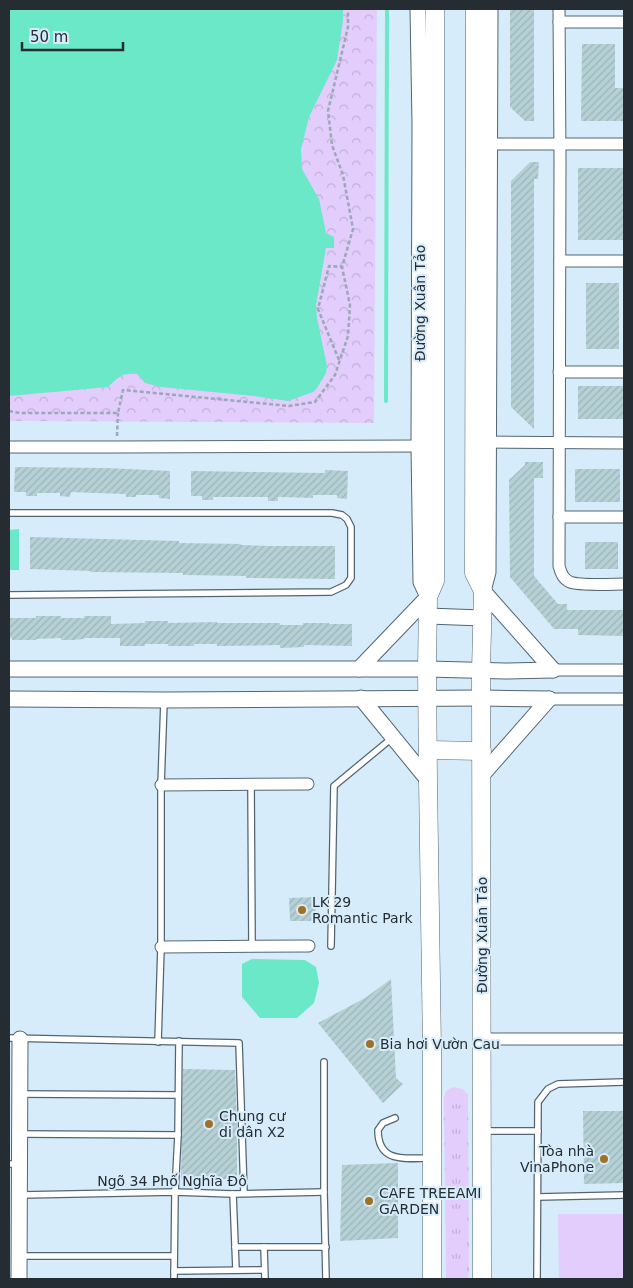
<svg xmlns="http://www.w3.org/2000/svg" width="633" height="1288" viewBox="0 0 633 1288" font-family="'DejaVu Sans',sans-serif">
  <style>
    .grass { fill: url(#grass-tufts) }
    .park { fill: url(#park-crowns) }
    .pitch { fill: #e2cdfc }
    .water { fill: #6ae8c7 }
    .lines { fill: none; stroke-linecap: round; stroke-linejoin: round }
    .stream { stroke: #6ae8c7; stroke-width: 4 }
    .building { fill: url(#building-hatch) }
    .lane-casing { stroke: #536572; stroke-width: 8 }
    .street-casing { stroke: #536572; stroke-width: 13 }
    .secondary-casing { stroke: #536572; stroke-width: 17 }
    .primary-casing { stroke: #536572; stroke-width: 19 }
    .path { stroke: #99a9b5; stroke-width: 2.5; stroke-dasharray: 4 2.5; stroke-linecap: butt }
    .lane { stroke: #fff; stroke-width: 5.5 }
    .street { stroke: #fff; stroke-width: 11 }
    .secondary { stroke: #fff; stroke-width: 15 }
    .primary { stroke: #fff; stroke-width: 18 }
    .poi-dot { fill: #a07024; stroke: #d7ecfb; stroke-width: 2 }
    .labels { text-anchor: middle; stroke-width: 4; stroke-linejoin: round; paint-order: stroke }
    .street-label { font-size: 14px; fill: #252d33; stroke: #d7ecfb }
    .poi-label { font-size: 14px; fill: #252d33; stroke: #d7ecfb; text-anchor: start }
  </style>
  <defs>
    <pattern id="grass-tufts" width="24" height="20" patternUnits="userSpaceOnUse" patternTransform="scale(1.25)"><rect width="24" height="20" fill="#e2cdfc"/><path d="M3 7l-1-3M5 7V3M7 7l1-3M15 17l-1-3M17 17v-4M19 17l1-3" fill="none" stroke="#c2b0d8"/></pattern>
    <pattern id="park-crowns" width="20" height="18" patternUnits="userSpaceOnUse" patternTransform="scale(1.25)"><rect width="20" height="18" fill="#e2cdfc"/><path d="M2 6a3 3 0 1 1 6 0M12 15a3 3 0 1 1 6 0" fill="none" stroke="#c2b0d8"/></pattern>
    <pattern id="building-hatch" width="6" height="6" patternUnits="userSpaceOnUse" patternTransform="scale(1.25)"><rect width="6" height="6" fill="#b5d1d5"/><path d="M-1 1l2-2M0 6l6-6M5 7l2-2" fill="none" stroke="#9cb4b7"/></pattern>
  </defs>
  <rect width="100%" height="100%" fill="#d7ecfb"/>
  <polygon class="grass" points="453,1087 463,1089 468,1095 469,1271 468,1279 446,1279 444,1099 446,1091"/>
  <polygon class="park" points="9,9 377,9 374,423 9,421"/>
  <polygon class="pitch" points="558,1214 624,1214 624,1279 559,1279"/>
  <g class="water">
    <path d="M9,9H343V20L337,60L309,117L301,149L302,169L319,199L326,233L334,237V248H326L316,305L317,318L327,366L326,373L317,388L313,392L288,401L254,396L161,387L145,383L137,374C121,373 119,377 108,387L9,396Z"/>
    <polygon points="19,529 19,570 9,570 9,530"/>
    <polygon points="252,959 305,960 316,967 319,983 314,1003 297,1018 260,1018 242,997 242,964"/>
  </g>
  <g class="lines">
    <polyline class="stream" points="386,401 387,9"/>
  </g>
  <g class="building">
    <polygon points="510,9 534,9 534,121 525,121 510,107"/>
    <polygon points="582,44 615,44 615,88 624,88 624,121 581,121"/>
    <polygon points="530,162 539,162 538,179 534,179 534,429 511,407 511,181"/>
    <rect x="578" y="168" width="46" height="72"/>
    <rect x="586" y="283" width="33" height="66"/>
    <rect x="578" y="386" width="46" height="33"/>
    <polygon points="525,462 543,462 543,478 534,478 534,576 558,604 567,604 567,610 624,610 624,636 578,635 578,629 554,629 510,577 509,480 525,465"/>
    <polygon points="15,467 106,468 170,471 170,499 159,498 159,495 136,495 136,497 126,497 126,494 95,493 71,492 70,497 60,496 60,493 37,493 37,496 26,496 26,492 14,492"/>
    <rect x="575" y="469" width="45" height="33"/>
    <polygon points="325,470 348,471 347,499 337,498 337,495 313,495 313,498 278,497 278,501 268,501 268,497 213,497 213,500 202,500 202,496 191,496 191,471 325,473"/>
    <polygon points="30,537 179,541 179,543 241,544 241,545 271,546 335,546 335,579 246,578 246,576 183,575 183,573 90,572 91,571 30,569"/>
    <rect x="585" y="542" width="33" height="27"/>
    <polygon points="36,616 61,616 61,618 84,618 84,616 111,616 111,624 145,623 145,621 168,621 168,623 217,622 217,623 280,623 280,625 303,625 303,623 329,623 329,624 352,624 352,646 304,645 304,647 280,648 280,645 217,646 217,644 194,644 194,646 168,646 168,644 145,644 145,646 120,646 120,638 84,638 84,639 73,640 61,640 61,638 36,639 36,640 12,640 12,638 9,638 9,618 36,618"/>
    <polygon points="316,897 315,921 290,921 289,898"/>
    <polygon points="391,979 396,1078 403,1084 383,1103 318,1023 365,998"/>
    <polygon points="183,1069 235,1070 237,1123 237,1179 181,1179"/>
    <polygon points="583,1111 624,1111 624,1183 584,1184"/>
    <polygon points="398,1163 398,1238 340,1241 342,1165"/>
  </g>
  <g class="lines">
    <defs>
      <g id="lane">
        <polyline points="9,513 332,513 342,515 347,519 351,527 351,578 346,585 331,592 9,595"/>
        <polyline points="251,784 252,946"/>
        <polyline points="331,946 334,786 392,738"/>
        <polyline points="9,1038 239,1043 244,1193"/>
        <polyline points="158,1042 161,947 161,785 164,702"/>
        <polyline points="324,1062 324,1192 326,1279"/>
        <polyline points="20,1094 178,1095"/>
        <path d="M395,1118L383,1123L378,1130C378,1164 406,1158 429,1158"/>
        <polyline points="484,1131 538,1131"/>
        <polyline points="21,1134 178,1135"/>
        <polyline points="9,1164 19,1164"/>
        <polyline points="233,1194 236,1270"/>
        <polyline points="21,1195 175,1192 233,1194 324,1192"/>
        <polyline points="538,1197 624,1195"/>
        <polyline points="235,1247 326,1247"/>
        <polyline points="264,1247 265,1279"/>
        <polyline points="19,1256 174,1256"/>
        <polyline points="174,1271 264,1270"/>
        <polyline points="174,1279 175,1192 178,1135 179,1041"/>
        <polyline points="537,1279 538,1102 548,1089 558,1084 624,1082"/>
      </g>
      <g id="street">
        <path d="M559,9L560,160L559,566C561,573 563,579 570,582C580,586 612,584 624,584"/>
        <polyline points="559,22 624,22"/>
        <polyline points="481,144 624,144"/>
        <polyline points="560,261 624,261"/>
        <polyline points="559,372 624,372"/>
        <polyline points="481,442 624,443"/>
        <polyline points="9,447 117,447 426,446"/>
        <polyline points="559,517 624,517"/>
        <polyline points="553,670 624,670"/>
        <polyline points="549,699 624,699"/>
        <polyline points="161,785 308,784"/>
        <polyline points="161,947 309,946"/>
        <polyline points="482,1039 624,1039"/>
      </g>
      <g id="secondary">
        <polyline points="490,9 488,572 483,591 553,670"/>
        <polyline points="428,616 482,618"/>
        <polyline points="9,669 427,669 505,671 553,670"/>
        <polyline points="359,669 428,597 421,582 419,446 420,124 418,9"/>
        <polyline points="361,698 428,780"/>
        <polyline points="9,699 164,700 482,698 549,699"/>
        <polyline points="482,775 549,699"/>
        <polyline points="19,1279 20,1039"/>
      </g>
      <g id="primary">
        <polyline points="475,9 474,573 483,591 481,670 482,1279"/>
        <polyline points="428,750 482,751"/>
        <polyline points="432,1279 432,1049 428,780 427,669 428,597 435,581 435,9"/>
      </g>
    </defs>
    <use href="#lane" class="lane-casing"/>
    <use href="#street" class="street-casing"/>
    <use href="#secondary" class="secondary-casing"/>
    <use href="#primary" class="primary-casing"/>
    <g class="path">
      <polyline points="339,360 318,309 329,266 342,267"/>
      <polyline points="9,411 20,413 118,413 123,390 289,406 315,402 335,375 348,336 350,305 342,267 353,229 343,175 332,145 328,111 348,27 348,9"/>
      <polyline points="117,436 118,413"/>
    </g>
    <use href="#lane" class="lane"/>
    <use href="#street" class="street"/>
    <use href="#secondary" class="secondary"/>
    <use href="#primary" class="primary"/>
  </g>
  <g class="poi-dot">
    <circle cx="302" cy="910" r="5"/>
    <circle cx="370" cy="1044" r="5"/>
    <circle cx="209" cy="1124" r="5"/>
    <circle cx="604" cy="1159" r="5"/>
    <circle cx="369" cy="1201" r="5"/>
  </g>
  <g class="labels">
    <g class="street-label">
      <text transform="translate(420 303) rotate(-90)" y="5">Đường Xuân Tảo</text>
      <text transform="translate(482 935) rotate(-90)" y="5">Đường Xuân Tảo</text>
      <text x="172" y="1186">Ngõ 34 Phố Nghĩa Đô</text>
    </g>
    <g class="poi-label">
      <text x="312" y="907">LK 29<tspan x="312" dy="16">Romantic Park</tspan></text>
      <text x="380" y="1049">Bia hơi Vườn Cau</text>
      <text x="219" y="1121">Chung cư<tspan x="219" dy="16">di dân X2</tspan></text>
      <text x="594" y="1156" text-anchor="end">Tòa nhà<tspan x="594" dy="16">VinaPhone</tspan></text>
      <text x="379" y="1198">CAFE TREEAMI<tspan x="379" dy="16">GARDEN</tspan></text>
    </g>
  </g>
  <rect width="633" height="1288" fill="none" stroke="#252d33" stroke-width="20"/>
  <path d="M22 42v8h101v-8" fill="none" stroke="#252d33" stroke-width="2.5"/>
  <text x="30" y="42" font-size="15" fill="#252d33" stroke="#d7ecfb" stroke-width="4" paint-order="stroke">50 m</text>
</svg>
